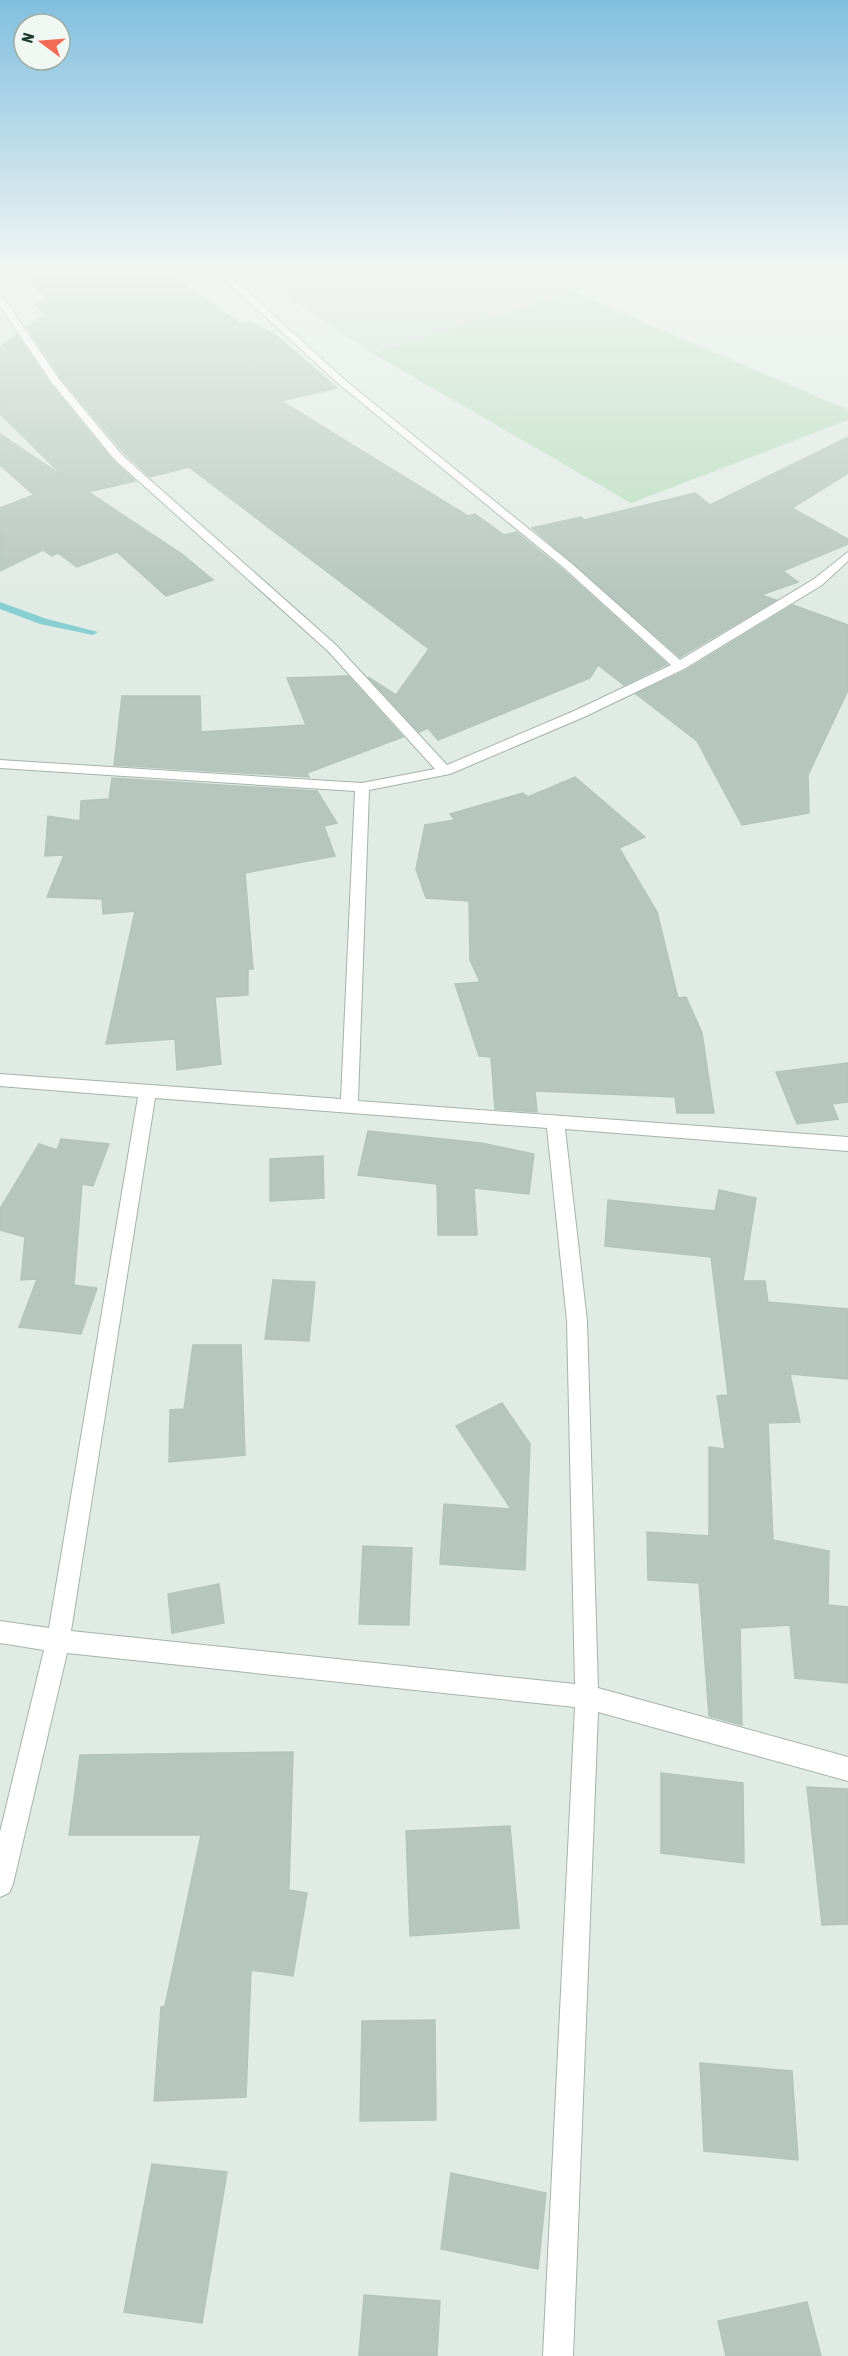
<svg xmlns="http://www.w3.org/2000/svg" width="848" height="2356" viewBox="0 0 848 2356" font-family="'Asap Condensed',sans-serif">
  <style>
    .built { fill: #cfdbd4 }
    .green { fill: #b9ddbe }
    .lines { fill: none; stroke-linecap: round; stroke-linejoin: round }
    .stream { fill: #88cfd1; fill-rule: evenodd }
    .building { fill: #b6c6be; stroke: #b3c5bb; stroke-width: 1.5 }
    .minor-casing { stroke: #a4b3ab; stroke-width: 2 }
    .minor { fill: #fff; fill-rule: evenodd }
  </style>
  <rect width="100%" height="100%" fill="#e1ebe5"/>
  <polygon class="built" points="240,266 635,266 574,292 372,353"/>
  <polygon class="green" points="574,292 848,410 848,420 631,503 372,353"/>
  <g class="lines">
    <polygon class="stream" points="0,602 47,619 98,632 93,635 40,624 0,609"/>
  </g>
  <g class="building">
    <polygon points="15,266 158,266 241,324 250,322 278,337 337,388 281,401 468,516 475,514 504,535 516,532 562,569 667,664 624,685 598,665 590,678 438,740 428,728 419,732 368,677 396,695 429,649 189,467 150,477 124,453 61,378 27,328 45,315 35,304 49,301"/>
    <polygon points="17,335 50,384 112,460 135,481 88,492 182,554 213,580 166,596 117,552 77,567 58,553 52,556 43,550 0,571 0,508 34,495 0,465 0,434 64,477 0,414 0,347"/>
    <polygon points="848,437 848,473 792,508 848,539 848,544 783,571 798,582 761,595 776,600 680,657 532,528 581,517 584,520 695,493 710,505"/>
    <polygon points="793,605 848,625 848,690 808,775 809,813 742,825 697,741 636,694 685,671"/>
    <polygon points="348,676 403,737 307,773 309,777 114,765 122,696 200,696 201,732 306,725 287,678"/>
    <polygon points="575,777 645,837 619,848 657,912 678,998 686,997 702,1033 714,1113 677,1113 675,1097 535,1091 537,1112 495,1109 491,1057 479,1056 455,984 480,982 470,960 469,901 426,898 416,869 425,825 455,820 450,814 523,793 528,797"/>
    <polygon points="112,778 317,791 337,823 324,826 335,856 245,873 253,969 248,969 248,995 215,997 221,1064 177,1070 175,1039 106,1044 135,911 103,914 102,899 47,897 64,855 45,856 48,816 80,821 81,801 109,799"/>
    <polygon points="848,1063 848,1102 832,1104 838,1119 797,1124 776,1072"/>
    <polygon points="368,1131 481,1143 534,1154 529,1194 474,1188 477,1235 438,1235 437,1184 358,1175"/>
    <polygon points="61,1139 109,1144 93,1186 82,1184 74,1285 97,1288 81,1334 19,1327 37,1279 21,1280 25,1237 0,1230 0,1209 39,1144 57,1150"/>
    <polygon points="323,1156 324,1198 270,1201 270,1159"/>
    <polygon points="719,1190 756,1198 743,1281 765,1281 768,1302 848,1309 848,1379 790,1374 800,1422 768,1423 773,1540 829,1551 828,1605 848,1607 848,1683 795,1678 790,1625 740,1628 742,1725 709,1716 699,1583 648,1580 647,1532 709,1536 709,1447 725,1449 717,1396 728,1395 711,1257 605,1246 608,1200 715,1211"/>
    <polygon points="273,1280 315,1282 309,1341 265,1339"/>
    <polygon points="193,1345 241,1345 245,1455 169,1462 170,1410 184,1409"/>
    <polygon points="502,1403 530,1444 525,1570 440,1564 444,1504 511,1509 456,1426"/>
    <polygon points="363,1546 412,1548 409,1625 359,1624"/>
    <polygon points="219,1584 224,1623 172,1633 168,1594"/>
    <polygon points="293,1752 289,1890 307,1893 293,1976 251,1970 246,2097 154,2101 161,2007 165,2006 201,1835 69,1835 80,1755"/>
    <polygon points="661,1773 743,1783 744,1863 661,1853"/>
    <polygon points="807,1787 848,1789 848,1924 822,1925"/>
    <polygon points="510,1826 519,1928 410,1936 406,1831"/>
    <polygon points="435,2020 436,2120 360,2121 362,2021"/>
    <polygon points="700,2063 792,2071 798,2160 704,2151"/>
    <polygon points="152,2164 227,2172 202,2323 124,2312"/>
    <polygon points="451,2173 546,2193 538,2269 441,2249"/>
    <polygon points="364,2295 440,2301 437,2356 359,2356"/>
    <polygon points="807,2302 821,2356 726,2356 718,2321"/>
  </g>
  <g class="lines">
    <defs>
      <path id="minor" d="M210,266H219L346,381L571,563L680,660L814,579L848,552V561L822,585L684,669L584,717L450,774L369,790L358,1101L848,1137V1151L565,1129L587,1321L598,1688L848,1757V1781L598,1712L573,2356H543L575,1707L67,1653L13,1884L9,1893L0,1897V1832L44,1650L0,1643V1621L49,1628L138,1097L0,1086V1074L341,1099L355,791L0,768V760L362,783L435,769L328,651L114,459L52,383L0,306V296L3,297L59,379L122,455L336,645L447,765L574,711L671,665L563,567L340,385ZM155,1098L547,1128L567,1321L575,1684L71,1631Z"/>
    </defs>
    <use href="#minor" class="minor-casing"/>
    <use href="#minor" class="minor"/>
  </g>
  <linearGradient id="sky" x2="0" y2="1"><stop stop-color="#81bfdf"/><stop offset="0.45" stop-color="#f2f6f3"/><stop offset="1" stop-color="#f2f6f3" stop-opacity="0"/></linearGradient>
  <rect width="848" height="596" fill="url(#sky)"/>
  <g transform="translate(42 42) rotate(286)"><circle r="28" fill="#f1f8f4" stroke="#9eada6" stroke-width="1.5"/>
  <path d="M0-4.5L10 22L0 15L-10 22Z" fill="#f36b57"/>
  <text y="-9" font-size="16" font-weight="bold" text-anchor="middle" fill="#213c31">N</text>
  </g>
</svg>
